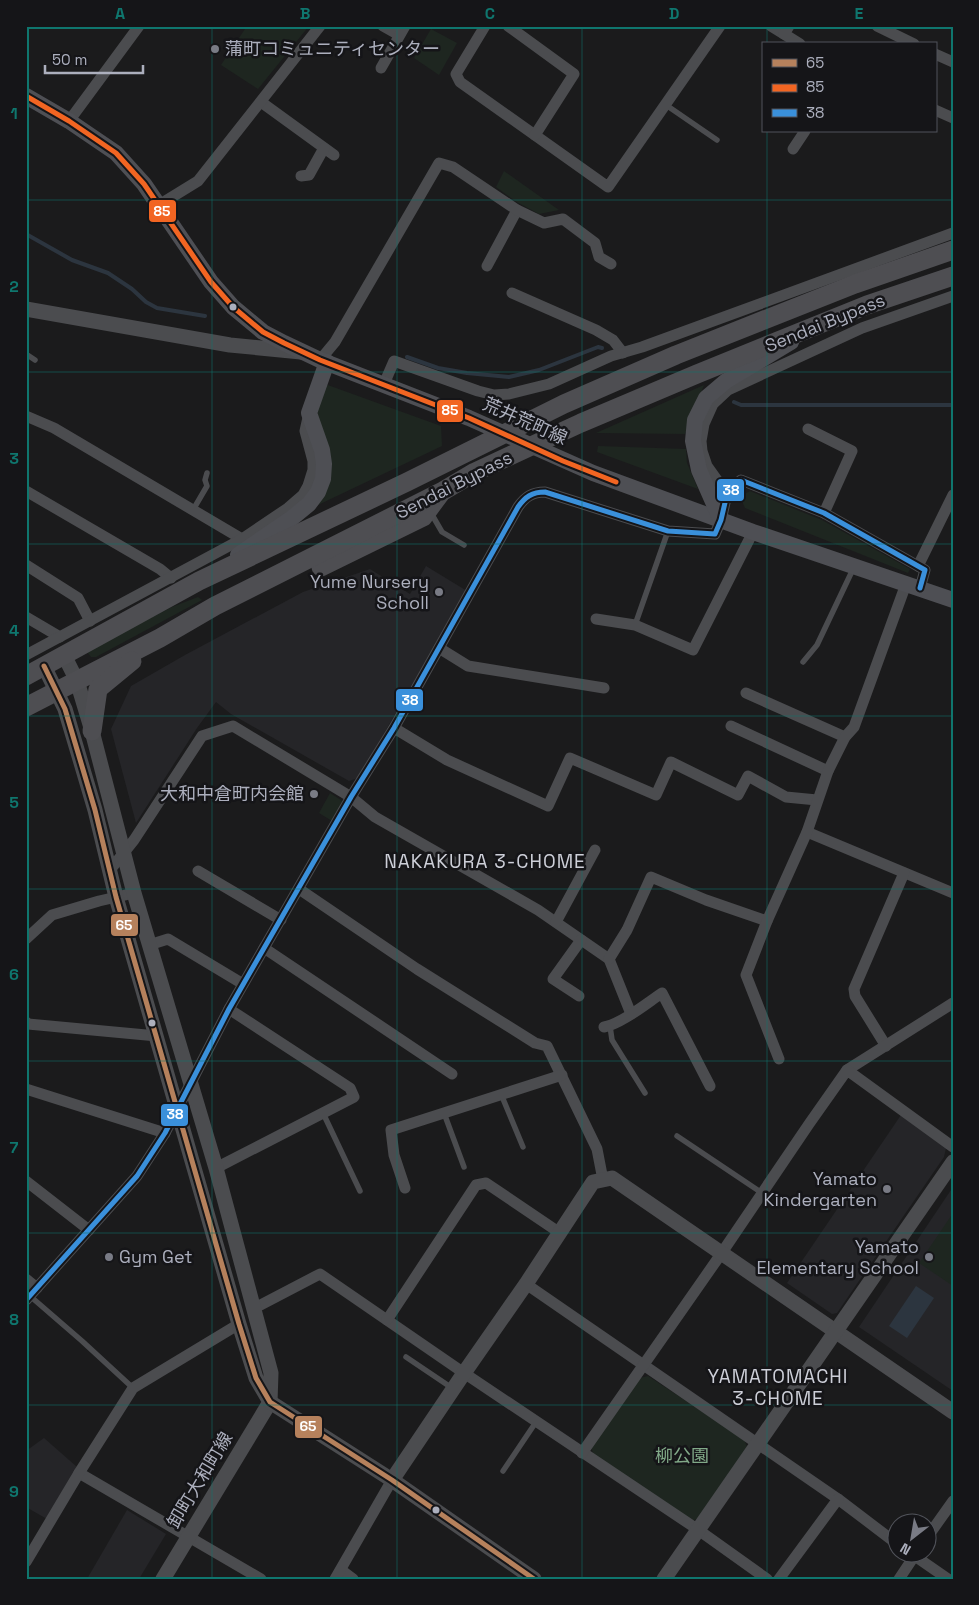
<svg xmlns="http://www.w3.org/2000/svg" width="979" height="1605" viewBox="0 0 979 1605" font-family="'Space Grotesk','Noto Sans JP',sans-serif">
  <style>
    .built { fill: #252528 }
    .green { fill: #1e2620 }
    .water { fill: #2c353f }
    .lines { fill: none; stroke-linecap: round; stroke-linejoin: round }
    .stream { stroke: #2c353f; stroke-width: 4 }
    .service { stroke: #4b4c4f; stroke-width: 5.5 }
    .minor { stroke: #4b4c4f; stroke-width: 11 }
    .tertiary { stroke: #4b4c4f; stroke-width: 15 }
    .secondary { stroke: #4e4f54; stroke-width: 16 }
    .trunk { stroke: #4e4e52; stroke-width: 19 }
    .bus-1-casing { stroke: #151518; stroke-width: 9 }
    .bus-2-casing { stroke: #151518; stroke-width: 9 }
    .bus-3-casing { stroke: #151518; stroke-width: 9 }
    .bus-1 { stroke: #b6815c; stroke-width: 5 }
    .bus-2 { stroke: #f26522; stroke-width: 5 }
    .bus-3 { stroke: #3a90db; stroke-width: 5 }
    .grid { fill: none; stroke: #0f766e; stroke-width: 1; stroke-opacity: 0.55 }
    .poi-dot { fill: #797b85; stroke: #151518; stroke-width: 2 }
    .bus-dot { fill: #acafbd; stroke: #151518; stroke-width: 2 }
    .labels { text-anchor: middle; stroke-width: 5; stroke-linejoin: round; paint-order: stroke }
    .poi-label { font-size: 18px; fill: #acafbd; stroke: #151518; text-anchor: end }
    .street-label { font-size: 18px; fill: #acafbd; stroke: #151518 }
    .park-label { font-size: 18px; fill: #81a988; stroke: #151518 }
    .neighbourhood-label { font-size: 19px; letter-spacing: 1px; fill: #cdcfd8; stroke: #151518 }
    .line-badge { stroke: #151518; stroke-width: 2 }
    .badge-label { font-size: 14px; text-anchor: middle; font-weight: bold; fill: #fff }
    .neatline { fill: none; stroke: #0f766e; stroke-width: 2 }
    .grid-label { font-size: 16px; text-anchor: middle; font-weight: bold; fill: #0f766e }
  </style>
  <rect width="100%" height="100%" fill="#1b1b1c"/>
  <g class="built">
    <polygon points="426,566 467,591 358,778 349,781 231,714 216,702 197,728 136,823 111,729 131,686 185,655 303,592 370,569 410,594"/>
    <polygon points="901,1115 946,1148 944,1157 837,1313 832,1314 787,1283"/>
    <polygon points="953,1187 953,1391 859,1327"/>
    <polygon points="44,1438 77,1467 47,1519 26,1507 26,1451"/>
    <polygon points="127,1510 166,1534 139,1579 87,1579"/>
  </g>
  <g class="green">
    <polygon points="247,26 309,26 258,89 221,65"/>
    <polygon points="431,29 457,43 439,75 414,58"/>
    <polygon points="504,171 559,210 539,214 515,201 496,187"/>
    <polygon points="325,384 441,426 442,446 318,505 315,412"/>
    <polygon points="704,385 685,434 596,433"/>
    <polygon points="598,446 686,449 687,463 698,489 597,452"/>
    <polygon points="750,491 822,520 910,569 908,573 745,508 742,501 743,495"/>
    <polygon points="198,597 202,600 96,657 91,657 88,653 91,648 172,607"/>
    <polygon points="330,793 344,802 332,821 319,813"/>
    <polygon points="953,1213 953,1286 919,1263"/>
    <polygon points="648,1376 744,1439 747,1447 699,1518 692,1521 594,1456 591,1447 640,1378"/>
  </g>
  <polygon class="water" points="916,1286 934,1298 907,1338 889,1326"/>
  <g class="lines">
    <g class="stream">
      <polyline points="26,234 72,260 108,273 132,289 146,302 157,308 205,316"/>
      <polyline points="407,357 438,368 467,373 509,377 539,370 598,347 602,348"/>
      <polyline points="734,402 741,405 953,405"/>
    </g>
    <g class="service">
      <polyline points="666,105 717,140"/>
      <polyline points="26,354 35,360"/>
      <polyline points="193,510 207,486 205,480 207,473"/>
      <polyline points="431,513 442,532 464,545"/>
      <polyline points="635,625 668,531"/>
      <polyline points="803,662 817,645 854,567"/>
      <polyline points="610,1026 612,1040 645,1093"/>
      <polyline points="501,1094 523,1147"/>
      <polyline points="323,1113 360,1191"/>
      <polyline points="444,1113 464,1167"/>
      <polyline points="677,1136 762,1193"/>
      <polyline points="30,1296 82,1341 133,1388"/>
      <polyline points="406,1357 452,1388"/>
      <polyline points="503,1471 536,1422"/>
    </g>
    <g class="minor">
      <polyline points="383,26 399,35"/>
      <polyline points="485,26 456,74 460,82 608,187 720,26"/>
      <polyline points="508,26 574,74 535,135"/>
      <polyline points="771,26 784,34"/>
      <polyline points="789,26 784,34 800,44"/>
      <polyline points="877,26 914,44"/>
      <polyline points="935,54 953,62"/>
      <polyline points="381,68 405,26"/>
      <polyline points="261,102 334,155"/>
      <polyline points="935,110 953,118"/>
      <polyline points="69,121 139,26"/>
      <polyline points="793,149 805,131"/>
      <polyline points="301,176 309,175 324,148"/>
      <polyline points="159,205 198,181 320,26"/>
      <polyline points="487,266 517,210"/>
      <polyline points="512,293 596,330 613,340 623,353"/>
      <polyline points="320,360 335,342 439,163 453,167 517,210 544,223 563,219 595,243 599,257 611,264"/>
      <polyline points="384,384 394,361 478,391 494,395 509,394 549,384 611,356 642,347 953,233"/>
      <polyline points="26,416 54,428 242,539"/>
      <polyline points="808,429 852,451 824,513"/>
      <polyline points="26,491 160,569 171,578"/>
      <polyline points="727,494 707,466 702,451 701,441 704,424 713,404 728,390 862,328 953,296"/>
      <polyline points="26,565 78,598 90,621"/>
      <polyline points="918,566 953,495"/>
      <polyline points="26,617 60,637"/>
      <polyline points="596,619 635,625 693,650 753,532"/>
      <polyline points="439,648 468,666 604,688"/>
      <polyline points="26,655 242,539 288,508 303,495 308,486 313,470 313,461 305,431 309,413"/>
      <polyline points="746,693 845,737"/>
      <polyline points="731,726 828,771"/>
      <polyline points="394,728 447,760 548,806 570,758 656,795 671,762 738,795 748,776 786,797 817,800"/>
      <polyline points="807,832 953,893"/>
      <polyline points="110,870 134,840 202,736 233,726 351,797 375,817 538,910 609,959 631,1014"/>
      <polyline points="198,871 281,920"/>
      <polyline points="299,889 417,969 535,1043 547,1046 597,1149 603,1180"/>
      <polyline points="556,922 595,850"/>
      <polyline points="26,939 52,915 99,901 134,893"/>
      <polyline points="149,945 168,939 243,984"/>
      <polyline points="264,948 452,1074"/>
      <polyline points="609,959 627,930 651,877 706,900 767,921"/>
      <polyline points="579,996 553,979 581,940"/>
      <polyline points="26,1022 28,1024 157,1036"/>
      <path d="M604,1027C621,1024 647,1003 662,993L710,1086"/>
      <polyline points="886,1046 855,996 854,989 904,873"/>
      <polyline points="779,1059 746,975 767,921 807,832 828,771 845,737 854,727 906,584"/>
      <polyline points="847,1070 953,1003"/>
      <polyline points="26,1089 165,1133"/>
      <polyline points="216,1168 354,1097 350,1088 229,1009"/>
      <polyline points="26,1181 89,1230"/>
      <polyline points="405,1188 394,1155 391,1130 562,1075"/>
      <polyline points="26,1279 37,1288"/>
      <polyline points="526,1284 838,1499 896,1543"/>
      <path d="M26,1300L137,1176L165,1133L229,1009L351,797L394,728L518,507C525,497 532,492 545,492L668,531L715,534L721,520L727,494L741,480L824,513L925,570L920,588"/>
      <polyline points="253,1309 320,1274 464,1373 697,1529 767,1579"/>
      <polyline points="387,1320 476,1185 486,1183 560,1233"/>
      <polyline points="582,1453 721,1254 809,1124 847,1070 953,1147"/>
      <polyline points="79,1473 261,1579"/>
      <polyline points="926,1539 953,1501"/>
      <polyline points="909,1552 948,1579"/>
      <polyline points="26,1562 79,1473 133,1388 239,1324"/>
      <polyline points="341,1570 353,1579"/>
      <polyline points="335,1579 392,1480"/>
      <polyline points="779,1579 838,1499"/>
      <polyline points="899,1579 917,1552"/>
    </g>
    <g class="tertiary">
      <polyline points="26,309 230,345 301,352"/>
      <polyline points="64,655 77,681 92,731 134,893 216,1168 271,1373 270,1402 163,1579"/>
      <polyline points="44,666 65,709 95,810 116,897 239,1324 256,1378 270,1402 392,1480 534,1579"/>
      <polyline points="392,1480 464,1373 526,1284 593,1182 612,1178 953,1412"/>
      <polyline points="664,1579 953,1162"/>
    </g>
    <g class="secondary">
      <polyline points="26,96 69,121 116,153 144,184 211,282 233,307 263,332 284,343 320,360 469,418 593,473 753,532 953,600"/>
      <polyline points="721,520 699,470 693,441 695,420 706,398 726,381 791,342"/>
      <polyline points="238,555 292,518 309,504 318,492 323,479 324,464 322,450 309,413 327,362"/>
    </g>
    <g class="trunk">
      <polyline points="321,567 423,517 440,494"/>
      <polyline points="26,676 199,581 407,482 564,404 676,355 855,284 953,250"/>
      <polyline points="26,707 160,638 215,606 443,491 475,472 581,423 697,374 867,305 953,276"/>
      <polyline points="92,731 98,689 132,661"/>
    </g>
    <defs>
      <polyline id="bus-1" points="44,666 65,709 95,810 116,897 239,1324 256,1378 270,1402 392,1480 534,1579"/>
      <polyline id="bus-2" points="26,96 69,121 116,153 144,184 211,282 233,307 263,332 284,343 320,360 469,418 563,461 616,482"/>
      <path id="bus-3" d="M26,1300L137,1176L165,1133L229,1009L351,797L394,728L518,507C525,497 532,492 545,492L668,531L715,534L721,520L727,494L741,480L824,513L925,570L920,588"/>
    </defs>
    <use href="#bus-1" class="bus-1-casing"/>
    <use href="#bus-2" class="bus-2-casing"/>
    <use href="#bus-3" class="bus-3-casing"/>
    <use href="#bus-1" class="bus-1"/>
    <use href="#bus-2" class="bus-2"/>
    <use href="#bus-3" class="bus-3"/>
  </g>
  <path class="grid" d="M212,26V1579M397,26V1579M582,26V1579M767,26V44M767,131V1579M26,200H953M26,372H953M26,544H953M26,716H953M26,889H953M26,1061H953M26,1233H953M26,1405H953"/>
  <g class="poi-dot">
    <circle cx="215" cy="49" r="5"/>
    <circle cx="439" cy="592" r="5"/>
    <circle cx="314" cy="794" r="5"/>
    <circle cx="887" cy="1189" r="5"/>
    <circle cx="109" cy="1257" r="5"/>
    <circle cx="929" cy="1257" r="5"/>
  </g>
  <g class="bus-dot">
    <circle cx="233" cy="307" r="4.5"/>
    <circle cx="152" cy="1023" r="4.5"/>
    <circle cx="436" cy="1510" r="4.5"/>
  </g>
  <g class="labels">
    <g class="poi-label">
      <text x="225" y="55" text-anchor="start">蒲町コミュニティセンター</text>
      <text x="429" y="588">Yume Nursery<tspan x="429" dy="21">Scholl</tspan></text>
      <text x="304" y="800">大和中倉町内会館</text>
      <text x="877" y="1185">Yamato<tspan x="877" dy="21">Kindergarten</tspan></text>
      <text x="919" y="1253">Yamato<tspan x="919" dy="21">Elementary School</tspan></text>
      <text x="119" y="1263" text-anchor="start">Gym Get</text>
    </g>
    <g class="street-label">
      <text transform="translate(825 323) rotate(-22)" y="6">Sendai Bypass</text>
      <text transform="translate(525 421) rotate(24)" y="6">荒井荒町線</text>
      <text transform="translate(454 485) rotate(-27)" y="6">Sendai Bypass</text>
      <text transform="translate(200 1480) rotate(-59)" y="6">卸町大和町線</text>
    </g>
    <g class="park-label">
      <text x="682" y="1462">柳公園</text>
    </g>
    <g class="neighbourhood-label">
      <text x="485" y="868">NAKAKURA 3-CHOME</text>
      <text x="778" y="1383">YAMATOMACHI<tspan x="778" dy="22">3-CHOME</tspan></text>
    </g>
  </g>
  <g class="line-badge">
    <rect x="148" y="199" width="29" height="24" rx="5" fill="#f26522"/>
    <rect x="436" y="399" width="28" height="24" rx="5" fill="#f26522"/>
    <rect x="716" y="478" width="29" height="24" rx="5" fill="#3a90db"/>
    <rect x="395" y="688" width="29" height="24" rx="5" fill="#3a90db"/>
    <rect x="110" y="913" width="29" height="24" rx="5" fill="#b6815c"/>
    <rect x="160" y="1103" width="29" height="24" rx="5" fill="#3a90db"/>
    <rect x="294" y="1415" width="29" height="24" rx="5" fill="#b6815c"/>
  </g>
  <g class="badge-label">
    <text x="162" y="216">85</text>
    <text x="450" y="415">85</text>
    <text x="731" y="495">38</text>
    <text x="410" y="705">38</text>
    <text x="124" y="930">65</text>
    <text x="175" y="1119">38</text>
    <text x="308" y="1431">65</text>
  </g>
  <rect width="979" height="1605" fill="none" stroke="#151518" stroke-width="55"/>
  <rect x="762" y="42" width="175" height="90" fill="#151518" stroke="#51535a"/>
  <rect x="772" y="59" width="25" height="8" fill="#b6815c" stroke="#51535a"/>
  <text x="806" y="68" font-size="15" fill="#acafbd">65</text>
  <rect x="772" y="84" width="25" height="8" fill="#f26522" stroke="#51535a"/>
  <text x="806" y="92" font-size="15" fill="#acafbd">85</text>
  <rect x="772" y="109" width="25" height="8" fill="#3a90db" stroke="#51535a"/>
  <text x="806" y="118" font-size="15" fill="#acafbd">38</text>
  <g transform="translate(912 1538) rotate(211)"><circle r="24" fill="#151518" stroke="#51535a"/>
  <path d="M0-4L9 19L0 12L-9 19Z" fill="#797b85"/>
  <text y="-8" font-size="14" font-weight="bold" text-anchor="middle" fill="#acafbd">N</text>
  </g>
  <path d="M45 65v8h98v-8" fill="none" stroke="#acafbd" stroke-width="2.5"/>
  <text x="52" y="65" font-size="15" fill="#acafbd" stroke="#151518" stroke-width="4" paint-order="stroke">50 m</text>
  <rect x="28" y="28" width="924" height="1550" class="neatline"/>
  <g class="grid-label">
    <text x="120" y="19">A</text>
    <text x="305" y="19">B</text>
    <text x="490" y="19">C</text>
    <text x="674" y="19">D</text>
    <text x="859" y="19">E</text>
    <text x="14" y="119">1</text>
    <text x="14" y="292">2</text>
    <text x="14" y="464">3</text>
    <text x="14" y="636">4</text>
    <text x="14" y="808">5</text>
    <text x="14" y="980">6</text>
    <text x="14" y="1153">7</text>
    <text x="14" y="1325">8</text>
    <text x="14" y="1497">9</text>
  </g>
</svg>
